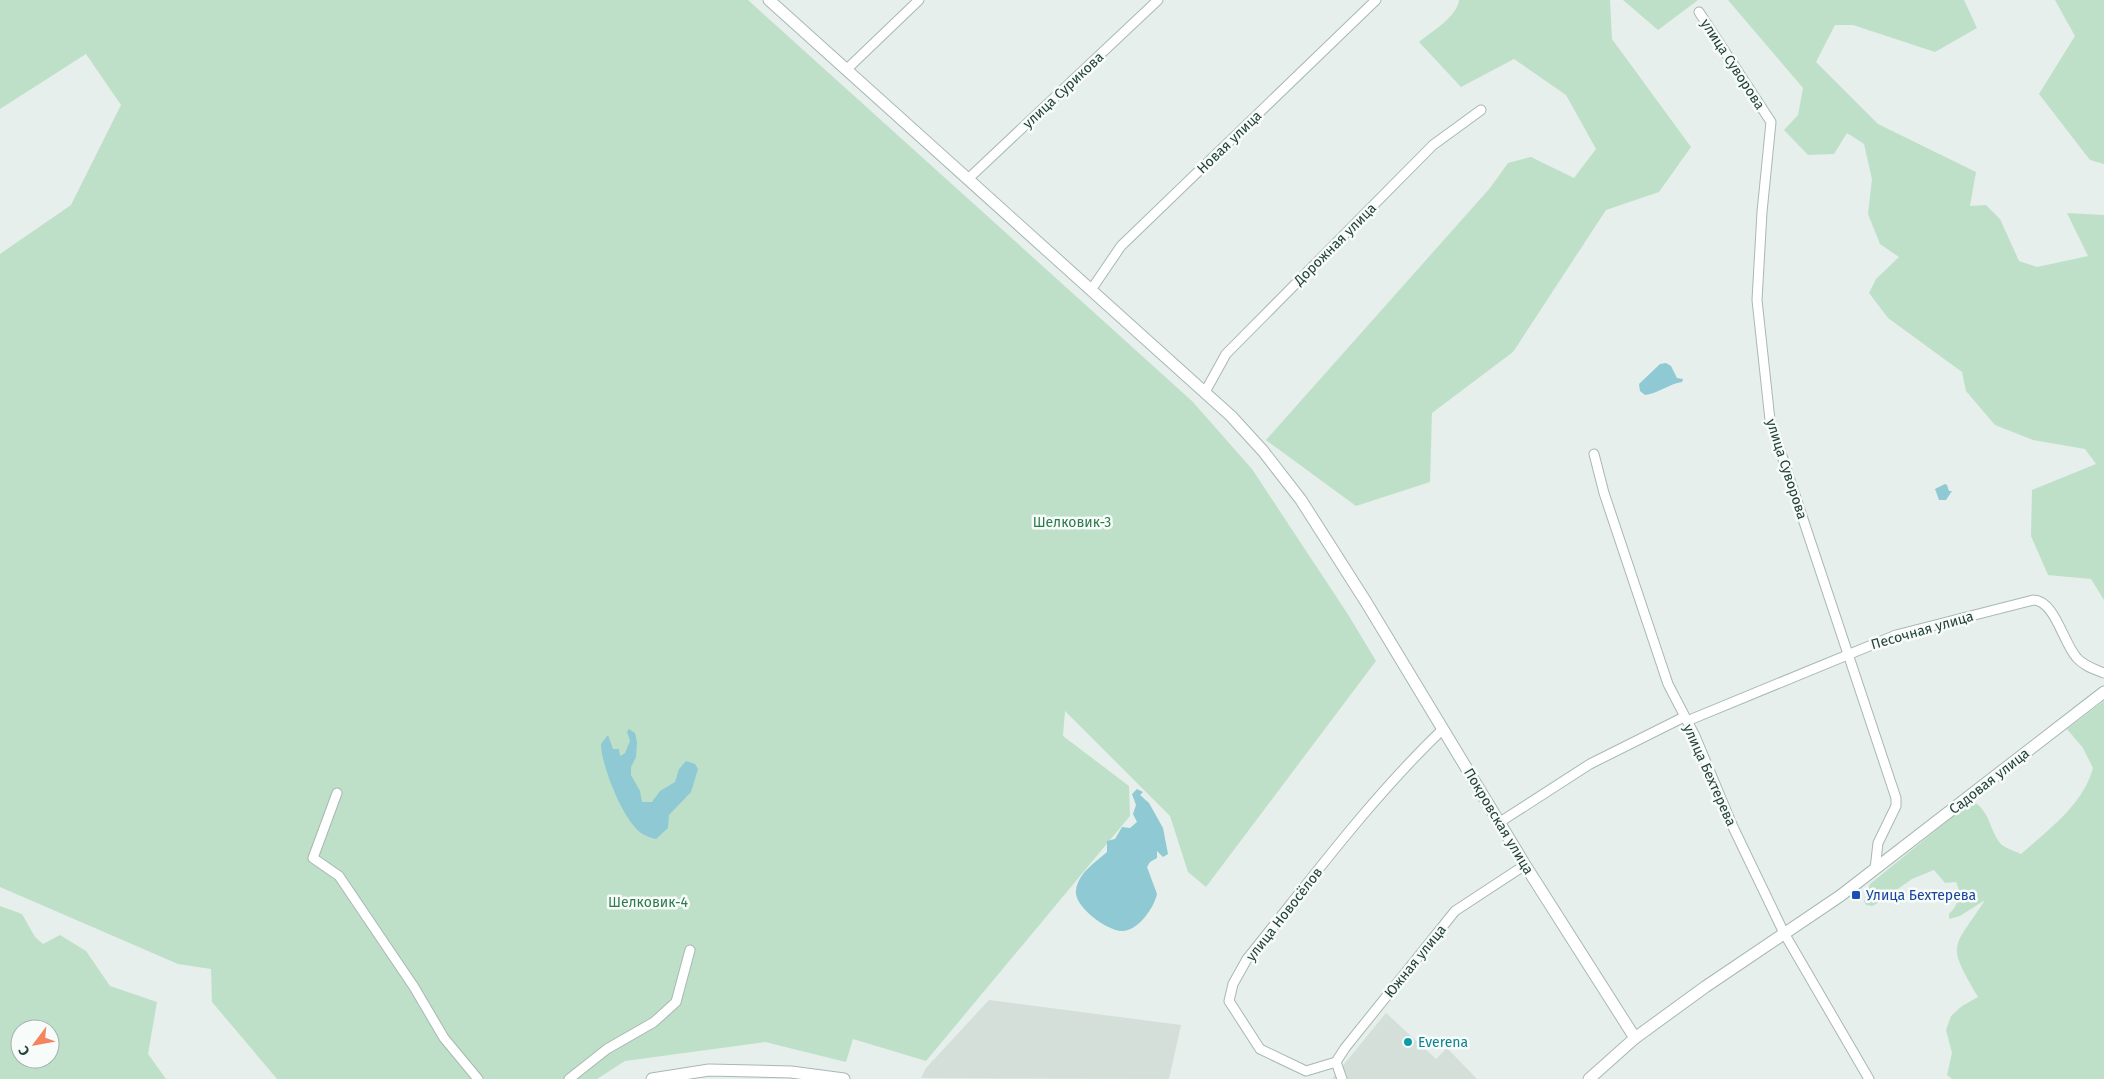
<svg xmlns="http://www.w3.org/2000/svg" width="2104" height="1079" font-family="'Fira Sans',sans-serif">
<rect width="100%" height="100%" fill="#e6efeb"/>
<g fill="#d4dfda">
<path d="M989,1000L1181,1025L1169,1079L921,1078L926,1068Z"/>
<path d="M1386,1013L1436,1059L1447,1048L1477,1079H1332Z"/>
</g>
<g fill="#bfe0c8" fill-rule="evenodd">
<path d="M0,0H748L1192,401L1252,469L1349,616L1376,661L1206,887L1188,872L1170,816L1065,711L1063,736L1129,786L1130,816L926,1061L853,1039L846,1062L765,1042L625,1061L597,1079H277L212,1002L211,969L178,964L0,887V254L71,205L121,105L86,54L0,109Z"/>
<path d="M1459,0H1610L1612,39L1691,147L1659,192L1606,210L1513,352L1432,413L1430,482L1356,506L1266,440L1490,188L1508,163L1531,157L1574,178L1596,149L1566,95L1514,59L1461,87L1419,42C1431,32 1457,17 1459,0Z"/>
<path d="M1623,0H1698L1658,30Z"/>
<path d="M1728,0H1964L1977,28L1935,52L1853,25H1835L1816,62L1878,124L1976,172L1970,206L1986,205L2000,219L2019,261L2037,267L2088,256L2067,213L2104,215V600L2091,579L2048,575L2031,536L2032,490L2096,464L2085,449L2033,440L1995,425L1966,391L1962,372L1888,318L1869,293L1876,279L1899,257L1880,244L1868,214L1872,179L1864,144L1847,133L1834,154L1808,155L1784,130L1798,115L1803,88Z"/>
<path d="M2055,0H2104V164L2090,160L2039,94L2075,36Z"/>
<path d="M2104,701V1079H1952L1947,1075L1952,1053L1946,1030L1951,1016L1962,1006L1978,997C1946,942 1952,951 1985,900L1960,916L1949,919V914C1958,905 1962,894 1956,882L1945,883L1934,870L1912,879L1873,906L1866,905L1864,901L1870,884L1972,801C1990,810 1989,829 2000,843C2004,848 2015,851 2021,854C2048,830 2083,805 2093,768L2083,748L2067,729Z"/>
<path d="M0,906L22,914L35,937L43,944L60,935L86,951L110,986L157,1002L148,1054L166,1079H0ZM20,1029H50V1059H20Z"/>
</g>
<g fill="#8ec9d4">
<path d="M1666,363L1671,366L1677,378L1683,379L1682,382C1669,384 1659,393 1645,395L1640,391L1639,384L1660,364Z"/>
<path d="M1945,484L1947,485L1949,491H1952L1946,500H1939L1935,489Z"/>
<path d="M629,729L635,733L637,742L636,757L631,767V775L640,791L642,802H652L660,791L675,782L679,769L686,761L695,764L698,769L691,792L669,815L668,828L656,839C651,838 645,836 641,833C623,820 601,765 601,744L608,735L613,749H619L620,756L625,753L630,741L627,732Z"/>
<path d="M1137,789L1143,792L1140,795L1149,803L1163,828L1168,854L1163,857L1157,851V858L1150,862L1147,867L1157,894C1154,908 1138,931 1122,931C1107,931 1073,906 1076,890C1079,872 1095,863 1107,852V841L1115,839L1122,827L1130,828L1137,822L1133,814L1136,805L1132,794Z"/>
</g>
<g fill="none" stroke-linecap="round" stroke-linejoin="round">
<g stroke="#a8b8b2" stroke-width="11">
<g id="minor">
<path d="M1699,12L1771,122L1762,212L1757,300L1770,420L1896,798V806L1878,843L1875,869"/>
<path d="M846,70L919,0"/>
<path d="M968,179L1158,0"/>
<path d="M1091,290L1121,246L1376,0"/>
<path d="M1205,392L1226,354L1433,145L1481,110"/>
<path d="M1594,454L1604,493L1668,684L1695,736L1733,827L1784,933L1869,1079"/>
<path d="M1687,721L1896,635L2033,600C2055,600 2063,643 2077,658C2084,666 2094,669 2104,673"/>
<path d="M337,793L313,858L339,876L414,987L444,1038L478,1079"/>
<path d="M1500,822L1590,764L1684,717"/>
<path d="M1336,1062L1306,1071L1260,1049L1229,1001L1233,984L1247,959C1310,881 1370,799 1443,729"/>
<path d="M569,1079L607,1049L654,1022L676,1002L690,950"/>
<path d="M1342,1079L1336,1062L1345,1048L1455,911L1525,865"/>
</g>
</g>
<g stroke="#a8b8b2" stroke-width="13">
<g id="tertiary">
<path d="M769,0L1231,416L1263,451L1301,500L1366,602L1525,865L1635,1038"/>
<path d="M652,1079L709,1070L791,1072L844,1079"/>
<path d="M1589,1079L1635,1038L1705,987L1840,896L2104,692"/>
</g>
</g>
<use href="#minor" stroke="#fff" stroke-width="9"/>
<use href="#tertiary" stroke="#fff" stroke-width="11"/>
</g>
<rect fill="#1a4fb4" stroke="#f7fbf9" stroke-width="2" x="1851" y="890" width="10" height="10" rx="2.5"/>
<circle fill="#0f9aa8" stroke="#f7fbf9" stroke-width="2" cx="1408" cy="1042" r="5"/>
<g text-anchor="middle" stroke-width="5" stroke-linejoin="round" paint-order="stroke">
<g font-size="14" fill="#24423a" stroke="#f7fbf9">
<text transform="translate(1733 64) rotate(57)" y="5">улица Суворова</text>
<text transform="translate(1063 90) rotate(-43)" y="5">улица Сурикова</text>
<text transform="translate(1229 142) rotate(-44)" y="5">Новая улица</text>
<text transform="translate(1335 244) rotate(-45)" y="5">Дорожная улица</text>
<text transform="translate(1787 469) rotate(72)" y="5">улица Суворова</text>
<text transform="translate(1922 630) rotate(-16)" y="5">Песочная улица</text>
<text transform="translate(1710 775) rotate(66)" y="5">улица Бехтерева</text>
<text transform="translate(1989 781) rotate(-38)" y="5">Садовая улица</text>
<text transform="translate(1499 821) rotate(59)" y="5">Покровская улица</text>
<text transform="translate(1284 914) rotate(-52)" y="5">улица Новосёлов</text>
<text transform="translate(1415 961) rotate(-51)" y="5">Южная улица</text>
</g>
<g font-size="14" fill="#2d7a4b" stroke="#f7fbf9">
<text x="1072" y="527">Шелковик-3</text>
<text x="648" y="907">Шелковик-4</text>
</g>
<g font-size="14" fill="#164399" stroke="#f7fbf9" text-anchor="start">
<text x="1866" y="900">Улица Бехтерева</text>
</g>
<g font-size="14" fill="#0d838f" stroke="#f7fbf9" text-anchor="start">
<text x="1418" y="1047">Everena</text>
</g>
</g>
<g transform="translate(35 1044) rotate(238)"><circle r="24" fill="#f7fbf9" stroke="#a3b1ad"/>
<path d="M0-4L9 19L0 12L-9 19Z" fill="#f4845f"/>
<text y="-8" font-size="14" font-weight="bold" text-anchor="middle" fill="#24423a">С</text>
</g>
</svg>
